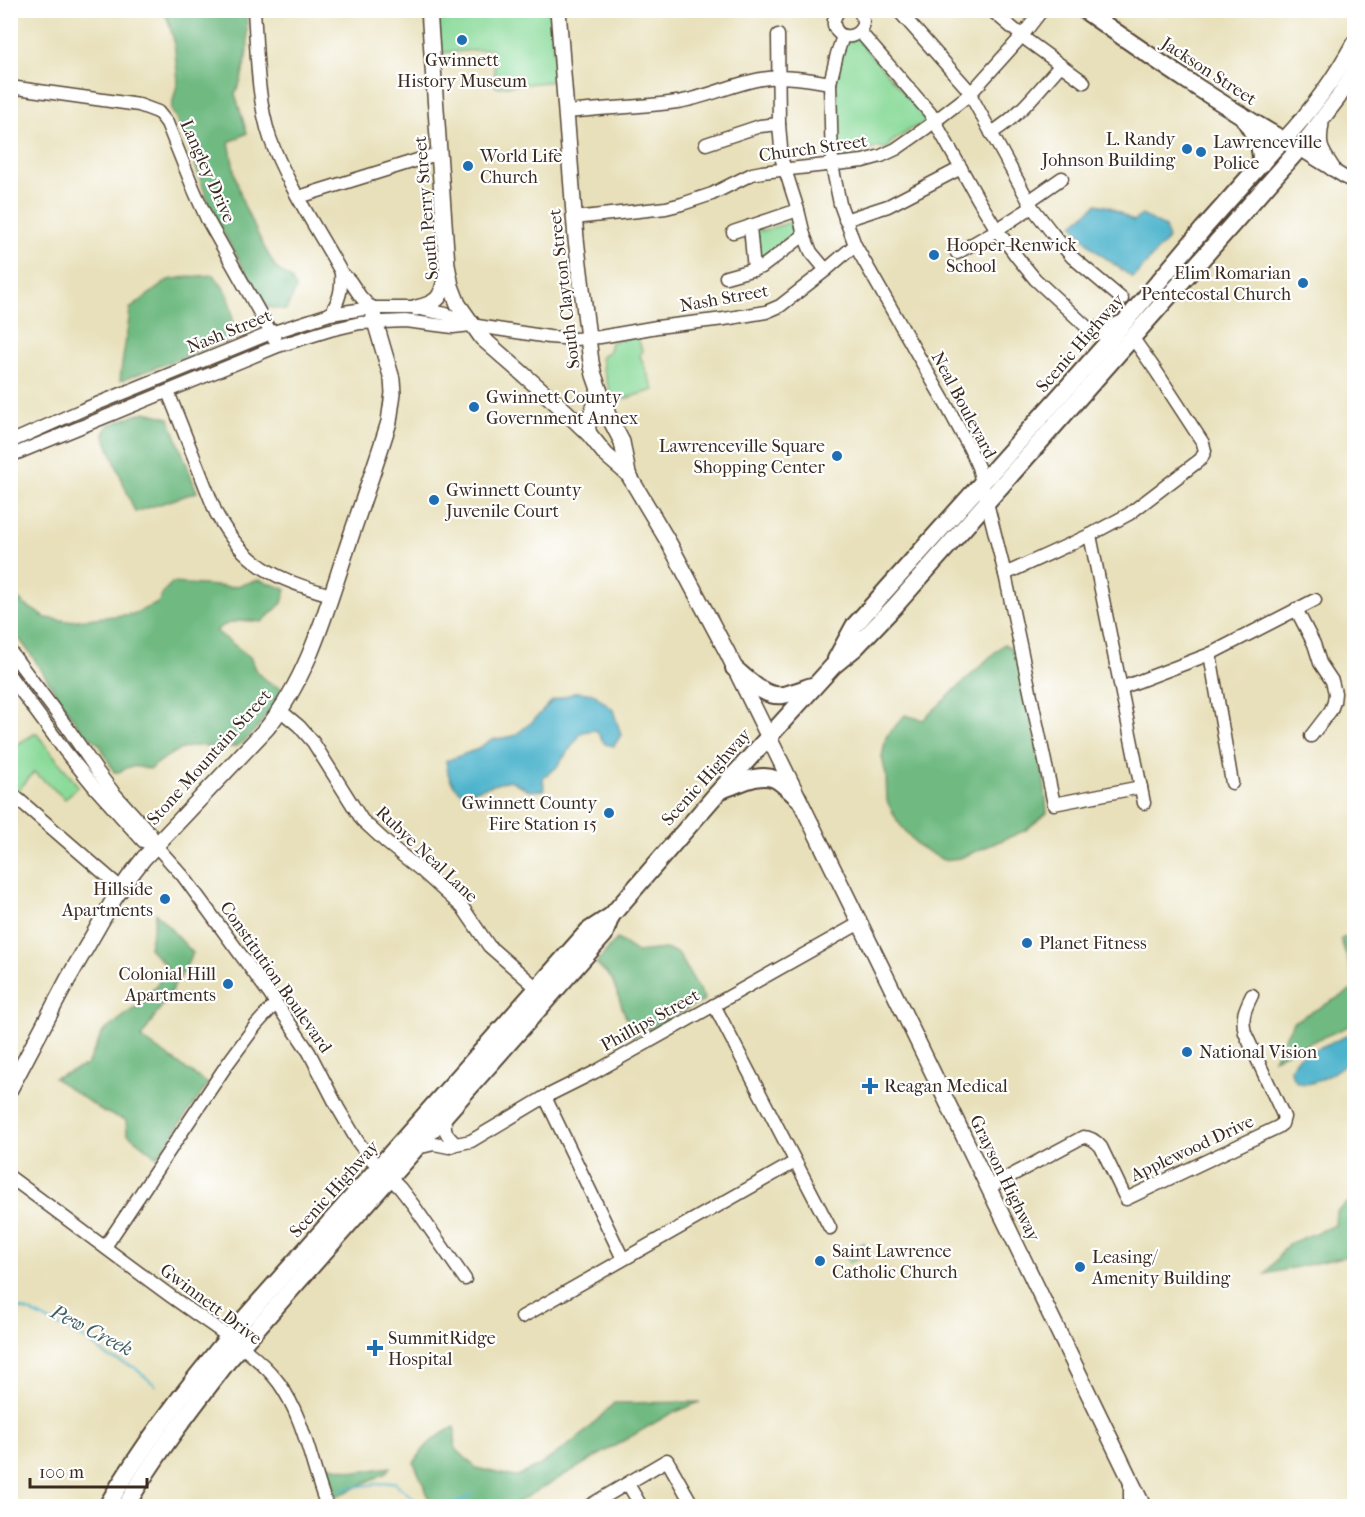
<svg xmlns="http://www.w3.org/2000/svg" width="1365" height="1517" font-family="'IM FELL French Canon',serif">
<rect width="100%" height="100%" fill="#fff"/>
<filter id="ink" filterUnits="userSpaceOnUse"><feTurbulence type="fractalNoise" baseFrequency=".0167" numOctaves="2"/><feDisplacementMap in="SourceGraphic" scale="12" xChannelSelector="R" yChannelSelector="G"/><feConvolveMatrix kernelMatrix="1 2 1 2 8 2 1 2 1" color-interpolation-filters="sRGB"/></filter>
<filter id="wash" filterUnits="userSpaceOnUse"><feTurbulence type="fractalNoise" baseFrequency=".008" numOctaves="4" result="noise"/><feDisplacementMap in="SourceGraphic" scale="24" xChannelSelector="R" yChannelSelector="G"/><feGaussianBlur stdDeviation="1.35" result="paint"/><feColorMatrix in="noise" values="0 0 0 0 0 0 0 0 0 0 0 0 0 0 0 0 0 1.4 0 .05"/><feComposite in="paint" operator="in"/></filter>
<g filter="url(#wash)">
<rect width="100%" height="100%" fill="#e8e0ba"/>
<g fill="#8ada9a" stroke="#62825c" stroke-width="1.5">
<path d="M437,11H550L556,81L496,87L492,49L440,53Z"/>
<path d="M858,37L863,42V46L916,107H920L926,115V120L922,126H916L890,143L889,147L884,149L880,147L850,155L847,159H841L837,155L835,150L838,147L837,92L834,89L844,42Z"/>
<path d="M793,214L801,232L764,261H759L754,228L760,226L761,231L792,222L790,216Z"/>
<path d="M637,336L642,350L640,356L654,390L617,401L614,405L603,369L601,357L609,351L611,342Z"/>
<path d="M36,733L78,786L65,799L34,772L16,793L11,788V748Z"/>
<path d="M864,1242L869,1251L849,1263L844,1254Z"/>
</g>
<g fill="#6fba82" stroke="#557250" stroke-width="1.5">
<path d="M163,11H246L248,48L241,80L235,94L247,133L229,142L235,175L243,203L263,245L276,268L291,279L296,289L286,310L266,307L212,213L185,136L171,109L178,81L174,41L168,20Z"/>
<path d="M214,275L227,293L232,312L233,329L226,341L120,381C122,357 128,333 130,309L168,280L187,277Z"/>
<path d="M145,412L169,418L197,492L135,512L104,435L108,425Z"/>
<path d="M259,580L286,589L282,603L262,622C247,620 228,619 216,631L251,658C254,675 269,683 284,690C274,704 254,736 240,744C227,752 209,744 195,746C174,749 166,757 150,769C136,766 130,764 119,772H114L100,745L81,729L67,710L33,657L11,628V593L25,605L46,618L68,621L133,614L158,603L164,591L172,583L232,587Z"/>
<path d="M1004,644L1016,651L1044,778L1047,813L1026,830L960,858L943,860L918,846L898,822L887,801L886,775L882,757L886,737L905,715L923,720Z"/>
<path d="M156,913L193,953L180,977L141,1038L208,1084L157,1157L127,1133L126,1120L104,1112L54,1078L87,1065L103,1032L144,1001L169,969L149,948Z"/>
<path d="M1354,931V981L1341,939Z"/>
<path d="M617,939L637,952L665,949L678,953L705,1000L633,1037L612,979L596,963Z"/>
<path d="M1354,989V1024L1274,1058L1293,1022Z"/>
<path d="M1354,1198V1267L1348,1256L1265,1274L1288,1244L1335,1225L1336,1212Z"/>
<path d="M700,1402L668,1415L511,1506H431L427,1493L414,1463C426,1444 435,1436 455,1427V1448L476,1468L515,1477L539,1466L582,1435L614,1403Z"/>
<path d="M327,1465L357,1472L391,1467L386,1473L336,1497Z"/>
</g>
<g fill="#4db4cc" stroke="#446f75" stroke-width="1.5">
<path d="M1097,204L1110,207L1133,221L1142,215L1165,227L1168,239L1133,278L1092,248L1073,224Z"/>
<path d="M577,692L594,694L613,710L621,735L614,746L605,744L596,730L582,732L556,768L543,777L544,790L530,791L510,780L463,794C450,783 448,778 446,761L475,750L491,740L514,736L532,722L552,701Z"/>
<path d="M1354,1033V1055C1346,1066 1309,1092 1296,1081C1292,1078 1291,1072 1291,1068L1296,1059L1302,1055Z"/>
</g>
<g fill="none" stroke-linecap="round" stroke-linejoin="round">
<g stroke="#4db4cc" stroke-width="2">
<path d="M10,1306L31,1312L87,1340L108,1357L134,1367L156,1386"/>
<path d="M338,1490L361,1486L394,1482L421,1505L426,1506"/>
<path d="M441,1506L453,1504L473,1494"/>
</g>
</g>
</g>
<g filter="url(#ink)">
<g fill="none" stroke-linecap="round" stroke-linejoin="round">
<g stroke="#554535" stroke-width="15">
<g id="minor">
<path d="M254,10C257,52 257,99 270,138C286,183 318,230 341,272L350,281L360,296L371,308"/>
<path d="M839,10C835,16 832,21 835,28C844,47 875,30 858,10"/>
<path d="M898,10L966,87L1032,207L1053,234L1072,257L1122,299"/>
<path d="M991,10L1028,41L1084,82"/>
<path d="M860,32L930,113L978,199L997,230L1017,257L1035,279L1090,330"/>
<path d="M778,35L779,124L782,160L798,210L804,235L811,252L826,270"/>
<path d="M843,36L837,54L830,83L832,165L840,204L855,245L948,408L970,449L978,467L1005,574L1054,804L1141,787"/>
<path d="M10,87L139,105L158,112L167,123L194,190L207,219L275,340"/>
<path d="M566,112C603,108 640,107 677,102C706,98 732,84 761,79C784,75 808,79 830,83"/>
<path d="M991,133C1019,117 1039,89 1060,66"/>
<path d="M706,144L760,126L779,124"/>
<path d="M1299,149L1354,183"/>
<path d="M299,197L440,153"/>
<path d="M1029,201L1062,178"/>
<path d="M574,218L666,208L682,204L712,194L752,174L762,172L863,161L881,156L896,149L926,128L970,94L1022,36L1042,10"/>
<path d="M845,220L888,206L961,168"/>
<path d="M750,226L754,270"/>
<path d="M733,232L798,210"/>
<path d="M957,253L990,234L1032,207"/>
<path d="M726,277L762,267L804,235"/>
<path d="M330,314C340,300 342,289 341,272"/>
<path d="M168,392L216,513C244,566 276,579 331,595"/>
<path d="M10,442L82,410L271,333L330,314L371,308H416L446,314L470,324"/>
<path d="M10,456L278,346L330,330L360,323L405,321L453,327L471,325L549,337L575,339L600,337L657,327L724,319L766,312L780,306L826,270L855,245"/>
<path d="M1090,535L1144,803"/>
<path d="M1005,574L1090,535L1129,514L1201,459L1205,451L1203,443L1156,371L1132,337"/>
<path d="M1296,609L1314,644L1320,663L1332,681L1335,693L1334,702L1331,710L1311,736"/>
<path d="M10,651L67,727L97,771L113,792L150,833L156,846L183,876L276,1003L309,1052L338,1108L358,1142L371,1159L400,1188L414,1206L465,1279"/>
<path d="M1210,654L1232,783"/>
<path d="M10,676L65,751L96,789L143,841L156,846"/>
<path d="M1354,685V693"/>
<path d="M1121,688L1210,654L1315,600"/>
<path d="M281,711L299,726L313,742L362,820L387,843L422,871L463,908L489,946L537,988"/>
<path d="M10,792L121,888"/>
<path d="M714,1005L830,1228"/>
<path d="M545,1097L623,1259"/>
<path d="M445,1116C444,1131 445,1134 456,1144"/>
<path d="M417,1148L434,1144L449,1147L456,1144L471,1141L545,1097L595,1072L860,923"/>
<path d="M10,1177C66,1218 121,1260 176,1300C208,1323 256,1352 279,1383C305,1419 311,1466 327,1506"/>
<path d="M988,1188L1083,1137C1091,1137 1096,1141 1101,1147L1126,1199L1278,1127L1282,1124L1284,1117L1245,1033C1241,1017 1245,1009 1252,995"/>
<path d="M105,1247L228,1063L256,1025L276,1003"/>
<path d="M522,1317L795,1162"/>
<path d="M1130,1480V1506"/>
<path d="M628,1484L641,1506"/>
<path d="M589,1506L667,1460L693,1506"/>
</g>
</g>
<g stroke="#554535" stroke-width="18">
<g id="major">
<path d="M429,10L447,265L451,286L458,304L482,338L564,410L589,434L606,455L628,474"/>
<path d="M558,10L576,239L591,362L594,375L608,415L622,442L628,474L669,543L727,652L899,1003L1143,1506"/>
<path d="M1321,124C1317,147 1320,150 1332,168"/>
<path d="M1284,140C1311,111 1335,78 1354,43"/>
<path d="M1299,149L1338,98L1354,72"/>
<path d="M416,308C439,303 442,297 446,274"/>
<path d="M589,434C585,422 591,416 595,405C596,400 597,395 599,390"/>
<path d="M10,1089L68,979L114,899L130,876L144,858L267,728C309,676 326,610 347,548C361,506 376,464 389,422L393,393L392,379L371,308"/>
</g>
</g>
<g stroke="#554535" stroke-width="20">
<g id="highway">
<path d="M1245,120C1255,136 1262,145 1261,164"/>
<path d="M1090,330L1104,332L1121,324"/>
<path d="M836,659L854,626L1107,343L1203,229L1274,149L1284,140"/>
<path d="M734,668C748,679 764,698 783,695C794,693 805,688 815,685"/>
<path d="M724,789C739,784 759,772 775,779C783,783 791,792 798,798"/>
<path d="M107,1506C144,1442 189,1384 237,1327L588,931L611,916L713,798L833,666L855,648L895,606L1299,149C1225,108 1154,59 1084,10"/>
<path d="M126,1506C155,1455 192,1408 228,1361L604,935L611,916"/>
</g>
</g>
<use href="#minor" stroke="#fff" stroke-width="12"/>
<use href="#major" stroke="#fff" stroke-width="15"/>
<use href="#highway" stroke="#fff" stroke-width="16"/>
</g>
</g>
<g fill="#1f6fb2" stroke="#fff" stroke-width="2">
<circle cx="462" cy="40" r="6"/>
<circle cx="1187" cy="149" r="6"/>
<circle cx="1201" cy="152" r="6"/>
<circle cx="468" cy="166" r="6"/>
<circle cx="934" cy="255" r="6"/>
<circle cx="1303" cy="283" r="6"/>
<circle cx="474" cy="407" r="6"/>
<circle cx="837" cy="456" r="6"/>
<circle cx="434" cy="500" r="6"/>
<circle cx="609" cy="813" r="6"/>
<circle cx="165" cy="899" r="6"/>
<circle cx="1027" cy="943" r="6"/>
<circle cx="228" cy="984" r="6"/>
<circle cx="1187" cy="1052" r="6"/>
<path d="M867 1077h6v6h6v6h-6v6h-6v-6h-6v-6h6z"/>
<circle cx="820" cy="1261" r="6"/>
<circle cx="1080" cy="1267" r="6"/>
<path d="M372 1339h6v6h6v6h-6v6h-6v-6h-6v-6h6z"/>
</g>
<g text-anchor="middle" stroke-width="4.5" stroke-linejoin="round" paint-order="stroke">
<g font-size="18" fill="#3b2a1e" stroke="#fff" text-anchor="start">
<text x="462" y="66" text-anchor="middle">Gwinnett<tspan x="462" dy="21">History Museum</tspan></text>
<text x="1175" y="145" text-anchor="end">L. Randy<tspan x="1175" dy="21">Johnson Building</tspan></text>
<text x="1213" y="148">Lawrenceville<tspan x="1213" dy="21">Police</tspan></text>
<text x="480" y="162">World Life<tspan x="480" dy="21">Church</tspan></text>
<text x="946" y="251">Hooper-Renwick<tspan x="946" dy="21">School</tspan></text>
<text x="1291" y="279" text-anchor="end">Elim Romarian<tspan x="1291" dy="21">Pentecostal Church</tspan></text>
<text x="486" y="403">Gwinnett County<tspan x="486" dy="21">Government Annex</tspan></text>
<text x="825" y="452" text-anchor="end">Lawrenceville Square<tspan x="825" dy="21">Shopping Center</tspan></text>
<text x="446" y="496">Gwinnett County<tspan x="446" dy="21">Juvenile Court</tspan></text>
<text x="597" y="809" text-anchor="end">Gwinnett County<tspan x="597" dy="21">Fire Station 15</tspan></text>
<text x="153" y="895" text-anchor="end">Hillside<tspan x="153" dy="21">Apartments</tspan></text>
<text x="1039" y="949">Planet Fitness</text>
<text x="216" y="980" text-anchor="end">Colonial Hill<tspan x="216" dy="21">Apartments</tspan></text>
<text x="1199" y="1058">National Vision</text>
<text x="884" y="1092">Reagan Medical</text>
<text x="832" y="1257">Saint Lawrence<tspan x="832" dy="21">Catholic Church</tspan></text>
<text x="1092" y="1263">Leasing/<tspan x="1092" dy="21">Amenity Building</tspan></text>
<text x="388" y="1344">SummitRidge<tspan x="388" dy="21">Hospital</tspan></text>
</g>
<g font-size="18" fill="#3b2a1e" stroke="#fff">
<text transform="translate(1209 71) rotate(33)" y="6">Jackson Street</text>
<text transform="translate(813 148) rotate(-8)" y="6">Church Street</text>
<text transform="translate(208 171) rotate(66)" y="6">Langley Drive</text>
<text transform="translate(426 208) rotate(-95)" y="6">South Perry Street</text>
<text transform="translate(564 289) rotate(-97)" y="6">South Clayton Street</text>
<text transform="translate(724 298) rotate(-10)" y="6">Nash Street</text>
<text transform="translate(229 331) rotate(-22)" y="6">Nash Street</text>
<text transform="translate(1080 343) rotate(-49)" y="6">Scenic Highway</text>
<text transform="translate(964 405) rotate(62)" y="6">Neal Boulevard</text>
<text transform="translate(209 757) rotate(-48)" y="6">Stone Mountain Street</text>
<text transform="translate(706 777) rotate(-48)" y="6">Scenic Highway</text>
<text transform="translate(427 854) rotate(43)" y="6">Rubye Neal Lane</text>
<text transform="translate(276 977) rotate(55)" y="6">Constitution Boulevard</text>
<text transform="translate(650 1020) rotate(-29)" y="6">Phillips Street</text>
<text transform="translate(1192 1148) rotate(-25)" y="6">Applewood Drive</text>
<text transform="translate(1005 1178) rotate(64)" y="6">Grayson Highway</text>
<text transform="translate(334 1189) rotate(-48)" y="6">Scenic Highway</text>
<text transform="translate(211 1304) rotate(37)" y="6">Gwinnett Drive</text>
</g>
<g font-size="20" font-style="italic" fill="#426164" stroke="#fff">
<text transform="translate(92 1330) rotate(27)" y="7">Pew Creek</text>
</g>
</g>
<rect width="1365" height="1517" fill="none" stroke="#fff" stroke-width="36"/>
<path d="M30 1478v9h117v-9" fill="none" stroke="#3b2a1e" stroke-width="3"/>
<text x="39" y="1478" font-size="18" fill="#3b2a1e" stroke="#ffffff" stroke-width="4.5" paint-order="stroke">100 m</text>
</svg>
